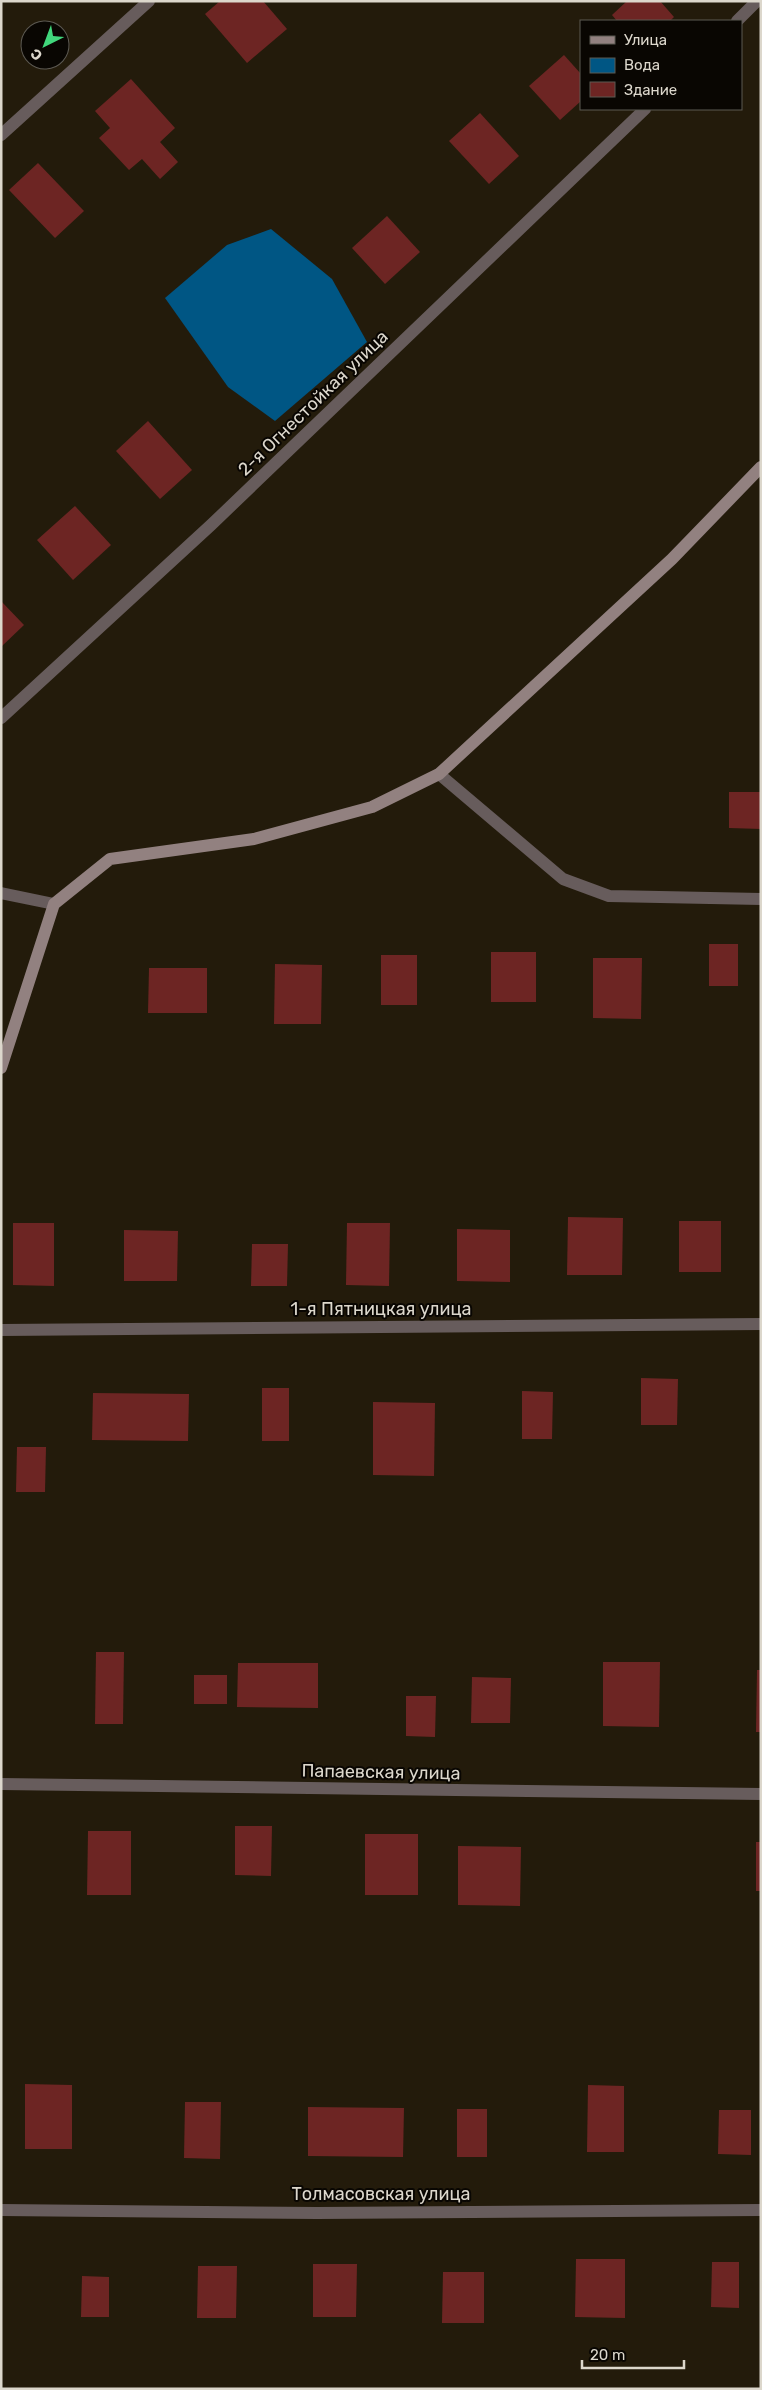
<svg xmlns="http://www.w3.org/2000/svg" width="762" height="2390" font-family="Rubik,sans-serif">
<rect width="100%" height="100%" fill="#231b0b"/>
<path fill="#005684" d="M271,229L332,279L367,342L275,421L228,387L165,298L227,245Z"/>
<g fill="#6d2523">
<path d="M220,1H263L287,29L247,63L205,14Z"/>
<path d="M627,1H660L674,17L670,21H617L612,15Z"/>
<path d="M564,55L581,74V101L560,120L529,86Z"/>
<path d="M131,79L175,128L160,142L178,162L160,179L142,159L129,170L99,138L110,128L95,111Z"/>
<path d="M480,113L519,156L489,184L449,141Z"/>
<path d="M38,163L84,211L55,238L9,190Z"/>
<path d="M387,216L420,252L385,284L352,248Z"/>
<path d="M148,421L192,470L160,499L116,451Z"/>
<path d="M75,506L111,545L73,580L37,540Z"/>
<path d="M1,601L24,625L1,647Z"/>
<path d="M729,792H761V829L729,828Z"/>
<rect x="709" y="944" width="29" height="42"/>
<rect x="491" y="952" width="45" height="50"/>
<rect x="381" y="955" width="36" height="50"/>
<path d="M593,958H642L641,1019L593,1018Z"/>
<path d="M275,964L322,965L321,1024H274Z"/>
<path d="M149,968H207V1013H148Z"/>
<path d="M568,1217L623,1218L622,1275H567Z"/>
<rect x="679" y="1221" width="42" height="51"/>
<path d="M13,1223H54V1286L13,1285Z"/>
<path d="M347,1223H390L389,1286L346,1285Z"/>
<path d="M457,1229L510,1230V1282L457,1281Z"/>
<path d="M124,1230L178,1231L177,1281H124Z"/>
<path d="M252,1244H288L287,1286H251Z"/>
<path d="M641,1378L678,1379L677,1425H641Z"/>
<rect x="262" y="1388" width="27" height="53"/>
<path d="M522,1391L553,1392L552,1439H522Z"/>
<path d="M93,1393L189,1394L188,1441L92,1440Z"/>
<path d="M373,1402L435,1403L434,1476L373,1475Z"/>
<path d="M17,1447H46L45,1492H16Z"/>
<path d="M96,1652H124L123,1724H95Z"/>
<path d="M603,1662H660L659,1727L603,1726Z"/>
<path d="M238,1663H318V1708L237,1707Z"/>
<path d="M757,1670H761V1732H756Z"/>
<rect x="194" y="1675" width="33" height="29"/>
<path d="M472,1677L511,1678L510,1723H471Z"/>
<path d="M406,1696H436L435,1737L406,1736Z"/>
<path d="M235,1826H272L271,1876L235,1875Z"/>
<path d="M88,1831H131V1895H87Z"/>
<rect x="365" y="1834" width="53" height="61"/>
<rect x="756" y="1842" width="5" height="49"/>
<path d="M458,1846L521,1847L520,1906L458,1905Z"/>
<path d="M25,2084L72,2085V2149H25Z"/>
<path d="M588,2085L624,2086V2152H587Z"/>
<path d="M185,2102H221L220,2159L184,2158Z"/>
<path d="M308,2107L404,2108L403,2157L308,2156Z"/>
<rect x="457" y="2109" width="30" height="48"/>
<path d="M719,2110H751V2155L718,2154Z"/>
<path d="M576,2259H625V2318L575,2317Z"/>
<path d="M712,2262H739V2308L711,2307Z"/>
<path d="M313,2264H357L356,2317H313Z"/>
<path d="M198,2266H237L236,2318H197Z"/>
<path d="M443,2272H484V2323H442Z"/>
<path d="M82,2276L109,2277V2317H81Z"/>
</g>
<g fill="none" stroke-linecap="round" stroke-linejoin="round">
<g stroke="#675c5c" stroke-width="12">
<path d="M737,21L757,1"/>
<path d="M1,718L211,525L645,109"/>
</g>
<g stroke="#675c5c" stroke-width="12">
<path d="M1,135L149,1"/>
<path d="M439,774L563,879L609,896L761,899"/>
<path d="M1,1330L761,1324"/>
<path d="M1,1784L761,1794"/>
<path d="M1,2210L317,2213L761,2210"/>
</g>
<path stroke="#675c5c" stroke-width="12" d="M1,893L54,904"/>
<path stroke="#928180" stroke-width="12" d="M1,1068L54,904L110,859L254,839L372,807L439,774L672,559L761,467"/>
</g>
<g text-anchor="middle" stroke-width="4" stroke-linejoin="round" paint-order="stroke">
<g font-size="18" fill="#dcd7cc" stroke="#090602">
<text transform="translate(313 403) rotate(-44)" y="6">2-я Огнестойкая улица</text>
<text x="381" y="1315">1-я Пятницкая улица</text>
<text transform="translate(381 1772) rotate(1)" y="6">Папаевская улица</text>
<text x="381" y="2200">Толмасовская улица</text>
</g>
</g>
<rect width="762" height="2390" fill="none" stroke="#dcd7cc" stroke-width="5"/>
<rect x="580" y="20" width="162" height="90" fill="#090602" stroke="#5d5a53"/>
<rect x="590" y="36" width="25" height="8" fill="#928180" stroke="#5d5a53"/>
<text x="624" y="45" font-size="15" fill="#dcd7cc">Улица</text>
<rect x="590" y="58" width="25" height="15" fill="#005684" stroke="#5d5a53"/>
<text x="624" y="70" font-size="15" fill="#dcd7cc">Вода</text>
<rect x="590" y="82" width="25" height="15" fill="#6d2523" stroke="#5d5a53"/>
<text x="624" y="95" font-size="15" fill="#dcd7cc">Здание</text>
<g transform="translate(45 45) rotate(222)"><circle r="24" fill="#090602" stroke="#5d5a53"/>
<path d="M0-4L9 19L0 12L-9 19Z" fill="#41d77c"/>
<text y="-8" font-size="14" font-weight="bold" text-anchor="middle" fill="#dcd7cc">С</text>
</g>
<path d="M582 2360v8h102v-8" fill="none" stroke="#dcd7cc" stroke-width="2.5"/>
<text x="590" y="2360" font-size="15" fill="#dcd7cc" stroke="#090602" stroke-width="4" paint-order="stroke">20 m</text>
</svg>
